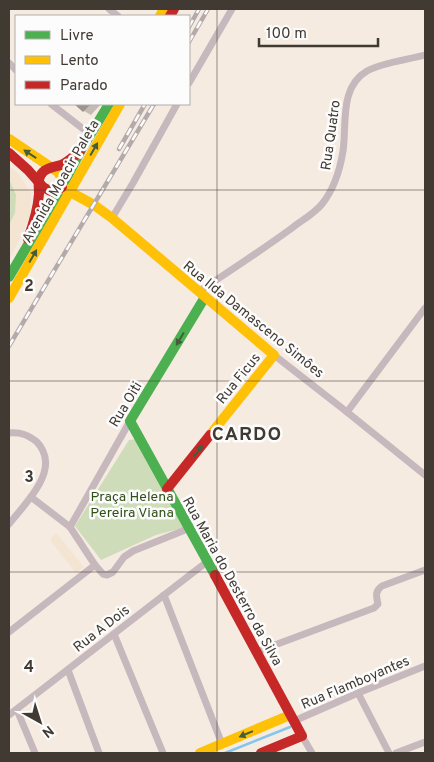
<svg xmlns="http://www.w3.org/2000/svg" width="434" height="762" font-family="Overpass,sans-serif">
<rect width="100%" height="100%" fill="#f5ebe1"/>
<g fill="#f4e4d2">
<path d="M9,166L20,176L31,194L30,214L24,231L9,260Z"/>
<path d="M56,533L84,567L76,573L50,540Z"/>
</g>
<g fill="#cedcba">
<path d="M9,179L16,195L15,213L9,225Z"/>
<path d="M137,439L186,527L156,535L101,560L75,526L129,440Z"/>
</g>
<path fill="#0003" d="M76,104H101L91,115L84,111Z"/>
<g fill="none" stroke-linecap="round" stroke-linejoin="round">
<path stroke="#86c5ec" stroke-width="2.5" d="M225,753L290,727"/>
</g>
<path fill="#9d948e" d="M74,104H91L83,112Z"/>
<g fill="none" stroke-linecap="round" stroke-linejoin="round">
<g stroke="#c6b8bc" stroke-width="7">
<path d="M109,9L118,16"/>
<path d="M9,63L16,70"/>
<path d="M189,83L232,9"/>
<path d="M51,104L91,135"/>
<path d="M112,218L133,183L177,104"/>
<path d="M198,292C230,271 262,250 292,228C302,220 314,214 322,204C334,189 340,170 343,151C347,125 339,87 367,71C383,62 407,60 425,55"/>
<path d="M274,355L347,412L425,475"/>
<path d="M347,412L425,308"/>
<path d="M9,433C21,432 28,435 37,442C40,445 41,447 43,451C55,476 23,506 9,524"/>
<path d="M31,497L70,527L95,565L103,574L107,575L113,572L124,557L133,551L190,528"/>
<path d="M70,527L130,421"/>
<path d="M164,595L222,744"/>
<path d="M9,632L95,565"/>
<path d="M114,634L163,753"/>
<path d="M256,652L374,608L378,604C376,595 375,591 382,586L425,570"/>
<path d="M68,670L99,753"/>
<path d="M358,693L389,753"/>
<path d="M17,710L35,753"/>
<path d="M9,715L208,561"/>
<path d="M294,721L358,693L425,666"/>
<path d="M302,736L312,753"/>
<path d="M396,753L425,742"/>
</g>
<g stroke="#4caf50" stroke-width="10">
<path d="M9,277L62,187L81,150L109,104"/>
<path d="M205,297L130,421L215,575"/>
</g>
<g stroke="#ffc107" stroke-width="10">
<path d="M160,16L164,9"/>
<path d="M9,139L58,172L62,179V187"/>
<path d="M63,188L94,205L112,218L274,355L210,435"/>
<path d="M9,298L120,104"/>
<path d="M200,753L290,715"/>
</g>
<g stroke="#c62828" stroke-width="10">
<path d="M170,16L174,9"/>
<path d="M9,153L28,170L43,187L52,192L56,191L62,187"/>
<path d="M28,239C33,225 38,209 39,194C39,186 37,178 43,172C48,167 55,167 61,165C68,162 74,156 80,151"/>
<path d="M167,489L210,435"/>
<path d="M215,575L302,736L261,753"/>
</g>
<g stroke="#b4aaaa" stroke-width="4.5">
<g id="rail">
<path d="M189,27L199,9"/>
<path d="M189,42L208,9"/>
<path d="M119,149L145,104"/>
<path d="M9,346L154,104"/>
</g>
</g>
<use href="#rail" stroke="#fcfcfc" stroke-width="2.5" stroke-dasharray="8" stroke-linecap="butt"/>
</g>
<defs><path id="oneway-solid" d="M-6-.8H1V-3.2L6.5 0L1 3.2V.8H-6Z" transform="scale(1.25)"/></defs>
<g fill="#445d3c">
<use href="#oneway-solid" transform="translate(94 149) rotate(-60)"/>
<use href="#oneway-solid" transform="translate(30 154) rotate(-147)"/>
<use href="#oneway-solid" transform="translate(33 256) rotate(-60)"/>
<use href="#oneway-solid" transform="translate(180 339) rotate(121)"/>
<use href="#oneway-solid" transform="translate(198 451) rotate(-51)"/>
<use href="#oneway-solid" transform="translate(246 734) rotate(157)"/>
</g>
<path fill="none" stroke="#413a33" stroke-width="1" stroke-opacity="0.55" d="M217,9V753M9,190H425M9,381H425M9,572H425"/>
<g text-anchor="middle" stroke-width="5" stroke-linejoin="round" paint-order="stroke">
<g font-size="14" fill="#413a33" stroke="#fcfcfc">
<text transform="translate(330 135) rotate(-82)" y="5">Rua Quatro</text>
<text transform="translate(60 181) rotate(-60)" y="5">Avenida Moacir Paleta</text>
<text transform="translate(254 319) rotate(39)" y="5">Rua Ilda Damasceno Simôes</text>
<text transform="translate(238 378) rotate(-51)" y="5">Rua Ficus</text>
<text transform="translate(125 404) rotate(-59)" y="5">Rua Oiti</text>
<text transform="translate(233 581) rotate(61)" y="5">Rua Maria do Desterro da Silva</text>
<text transform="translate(101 628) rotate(-38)" y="5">Rua A Dois</text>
<text transform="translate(355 682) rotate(-23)" y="5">Rua Flamboyantes</text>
</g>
<g font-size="14" fill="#305016" stroke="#fcfcfc">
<text x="132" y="501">Praça Helena<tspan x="132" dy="16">Pereira Viana</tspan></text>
</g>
<g font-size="19" font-weight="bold" letter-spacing="1" fill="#413a33" stroke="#fcfcfc">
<text x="247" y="440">CARDO</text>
</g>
</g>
<g font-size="16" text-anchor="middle" font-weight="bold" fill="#413a33" stroke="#fcfcfc" stroke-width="5" stroke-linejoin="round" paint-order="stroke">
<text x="29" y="291">2</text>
<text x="29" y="482">3</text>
<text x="29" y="672">4</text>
</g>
<rect width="434" height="762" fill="none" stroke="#413a33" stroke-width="20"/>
<rect x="15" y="15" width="175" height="90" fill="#fcfcfc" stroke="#b1aeac"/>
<rect x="25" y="31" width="25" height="8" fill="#4caf50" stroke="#b1aeac"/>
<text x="60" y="40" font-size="15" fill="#413a33">Livre</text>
<rect x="25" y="56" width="25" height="8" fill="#ffc107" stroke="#b1aeac"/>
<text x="60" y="65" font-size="15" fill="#413a33">Lento</text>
<rect x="25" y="81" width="25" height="8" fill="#c62828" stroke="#b1aeac"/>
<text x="60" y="90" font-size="15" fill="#413a33">Parado</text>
<g transform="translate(40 722) rotate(141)" stroke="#fcfcfc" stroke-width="4" paint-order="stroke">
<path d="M0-4L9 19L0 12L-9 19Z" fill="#413a33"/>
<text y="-8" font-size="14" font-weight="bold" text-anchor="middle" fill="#413a33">N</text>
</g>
<path d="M259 38v8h119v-8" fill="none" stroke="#413a33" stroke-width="2.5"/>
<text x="266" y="38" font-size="15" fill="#413a33" stroke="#fcfcfc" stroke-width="4" paint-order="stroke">100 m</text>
</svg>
